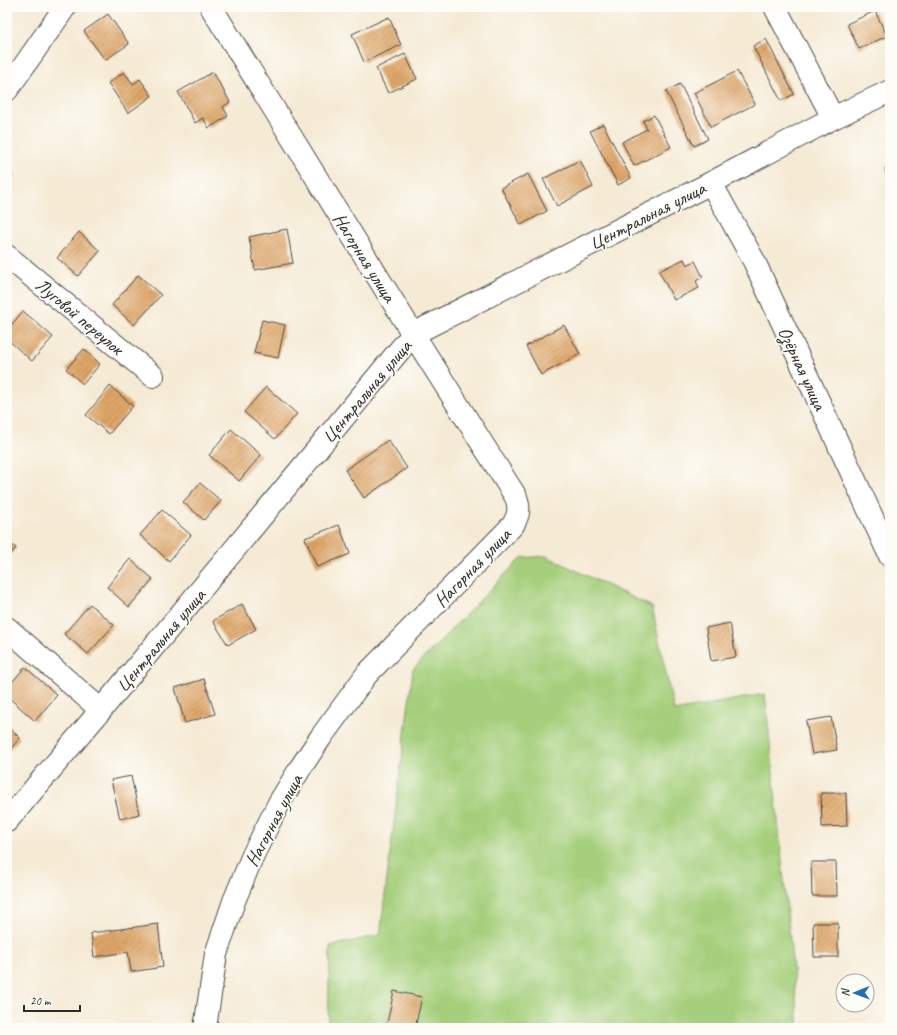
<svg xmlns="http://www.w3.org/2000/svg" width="897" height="1035" font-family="Caveat,sans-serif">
<defs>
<pattern id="building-hatch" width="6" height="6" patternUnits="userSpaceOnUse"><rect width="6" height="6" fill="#dfa668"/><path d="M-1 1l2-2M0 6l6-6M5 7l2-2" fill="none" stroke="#b58756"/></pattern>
</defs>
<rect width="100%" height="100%" fill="#fdfcf7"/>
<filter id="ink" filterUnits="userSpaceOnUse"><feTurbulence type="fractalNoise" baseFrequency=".025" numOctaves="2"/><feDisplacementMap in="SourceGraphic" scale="8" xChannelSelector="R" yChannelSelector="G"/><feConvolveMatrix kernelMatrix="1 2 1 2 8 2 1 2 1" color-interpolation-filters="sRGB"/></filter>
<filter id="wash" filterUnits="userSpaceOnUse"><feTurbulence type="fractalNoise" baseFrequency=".012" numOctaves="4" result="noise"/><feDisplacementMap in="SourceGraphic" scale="16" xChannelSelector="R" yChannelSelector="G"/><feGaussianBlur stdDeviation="0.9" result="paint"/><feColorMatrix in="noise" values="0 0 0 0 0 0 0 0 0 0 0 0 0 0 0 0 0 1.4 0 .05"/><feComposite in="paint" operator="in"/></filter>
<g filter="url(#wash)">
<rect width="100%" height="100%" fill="#f5ead4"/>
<path fill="#a5cf7b" stroke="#687d53" d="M546,556L652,607L674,711L765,694L799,1028H328L330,946L380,935L413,669L521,558Z"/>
<g id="blocks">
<g fill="url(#building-hatch)">
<path d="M875,11L887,36L859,49L847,24Z"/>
<path d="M108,14L129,44L105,60L84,31Z"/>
<path d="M389,17L401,45L364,62L352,34Z"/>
<path d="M766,39L794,94L781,101L753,46Z"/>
<path d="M405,54L417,79L388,93L376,68Z"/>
<path d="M737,71L755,104L711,127L694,93Z"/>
<path d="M124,72L133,84L140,79L152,96L128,113L108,83Z"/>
<path d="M213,72L230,102L223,107L228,116L209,128L203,118L195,123L178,92Z"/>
<path d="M680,84L708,139L694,146L666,91Z"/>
<path d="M654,115L671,147L634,166L622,142L647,129L643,121Z"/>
<path d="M603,124L631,178L618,185L590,131Z"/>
<path d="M580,160L593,187L557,206L543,179Z"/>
<path d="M890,165V179L885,168Z"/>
<path d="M7,171L13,176L7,182Z"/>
<path d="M528,174L547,211L521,225L501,188Z"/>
<path d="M287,229L293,263L255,270L249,237Z"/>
<path d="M79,232L100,251L78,276L57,258Z"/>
<path d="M684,259L687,265L695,261L703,277L696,281L699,288L674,300L659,271Z"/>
<path d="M138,275L161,295L134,325L112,305Z"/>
<path d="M23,311L53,337L32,361L7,339V330Z"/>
<path d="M262,320L285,325L278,358L254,353Z"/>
<path d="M564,325L580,354L541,375L526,346Z"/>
<path d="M84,349L100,364L83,384L66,369Z"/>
<path d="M110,386L133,406L109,434L86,415Z"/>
<path d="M266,387L297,414L275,439L244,412Z"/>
<path d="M231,429L261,455L239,481L209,455Z"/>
<path d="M388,440L407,468L364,498L345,470Z"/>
<path d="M200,483L221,501L204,520L183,502Z"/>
<path d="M162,510L191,535L169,561L140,535Z"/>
<path d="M339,525L350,554L317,567L305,538Z"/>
<path d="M7,541L16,548L7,558Z"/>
<path d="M130,559L153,579L129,607L107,587Z"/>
<path d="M90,604L114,625L88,654L64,634Z"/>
<path d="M242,604L256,629L228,645L213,621Z"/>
<path d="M730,623L736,657L711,661L706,628Z"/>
<path d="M25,667L57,695L35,721L7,696V688Z"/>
<path d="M204,679L215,714L185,723L175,688Z"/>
<path d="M831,717L837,750L812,754L806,721Z"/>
<path d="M7,726L20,738L7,753Z"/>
<path d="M131,776L139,814L120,819L111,780Z"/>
<path d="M821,793H846L847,826L822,827Z"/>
<path d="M811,862H836L837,896H812Z"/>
<path d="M813,923H838V957H814Z"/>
<path d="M158,924L163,967L131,972L128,952L94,957L91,933Z"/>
<path d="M394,991L422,997L415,1028H386Z"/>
</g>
</g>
</g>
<g filter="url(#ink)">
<use href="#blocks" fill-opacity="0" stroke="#494844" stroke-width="1"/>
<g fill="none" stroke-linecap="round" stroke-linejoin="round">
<g stroke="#494844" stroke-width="24">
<g id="minor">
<path d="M775,7L833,118"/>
<path d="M7,90L65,7"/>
<path d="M711,183L754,261L890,556"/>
<path d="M7,256L153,376"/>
<path d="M7,628L101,710"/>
<path d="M7,821L101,710L413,334L711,183L833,118L890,91"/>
<path d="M205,1028L216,954L234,901L253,855L279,803L301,767L321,737L367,674L513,525C519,514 520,509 516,497L413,334L211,7"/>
</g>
</g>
<use href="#minor" stroke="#fff" stroke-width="22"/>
</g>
</g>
<g text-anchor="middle" stroke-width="3.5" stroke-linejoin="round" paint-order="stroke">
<g font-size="19" fill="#2b2b2b" stroke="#fdfcf7">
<text transform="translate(647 215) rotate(-27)" y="7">Центральная улица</text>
<text transform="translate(365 257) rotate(58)" y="7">Нагорная улица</text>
<text transform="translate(80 316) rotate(40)" y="7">Луговой переулок</text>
<text transform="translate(803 368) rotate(65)" y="7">Озёрная улица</text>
<text transform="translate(366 391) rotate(-50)" y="7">Центральная улица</text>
<text transform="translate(472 567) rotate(-46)" y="7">Нагорная улица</text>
<text transform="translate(160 640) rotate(-50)" y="7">Центральная улица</text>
<text transform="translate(273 820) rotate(-62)" y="7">Нагорная улица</text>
</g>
</g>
<rect width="897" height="1035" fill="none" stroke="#fdfcf7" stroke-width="24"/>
<g transform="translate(855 993) rotate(269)"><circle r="19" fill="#fdfcf7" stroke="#a9a8a5"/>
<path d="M0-3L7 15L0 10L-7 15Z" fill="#1f6fb2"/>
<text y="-6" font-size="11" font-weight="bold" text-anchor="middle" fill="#2b2b2b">N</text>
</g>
<path d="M24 1005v6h56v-6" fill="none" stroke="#2b2b2b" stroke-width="2"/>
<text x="30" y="1005" font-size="12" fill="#2b2b2b" stroke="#fdfcf7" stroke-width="3" paint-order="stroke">20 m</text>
</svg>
